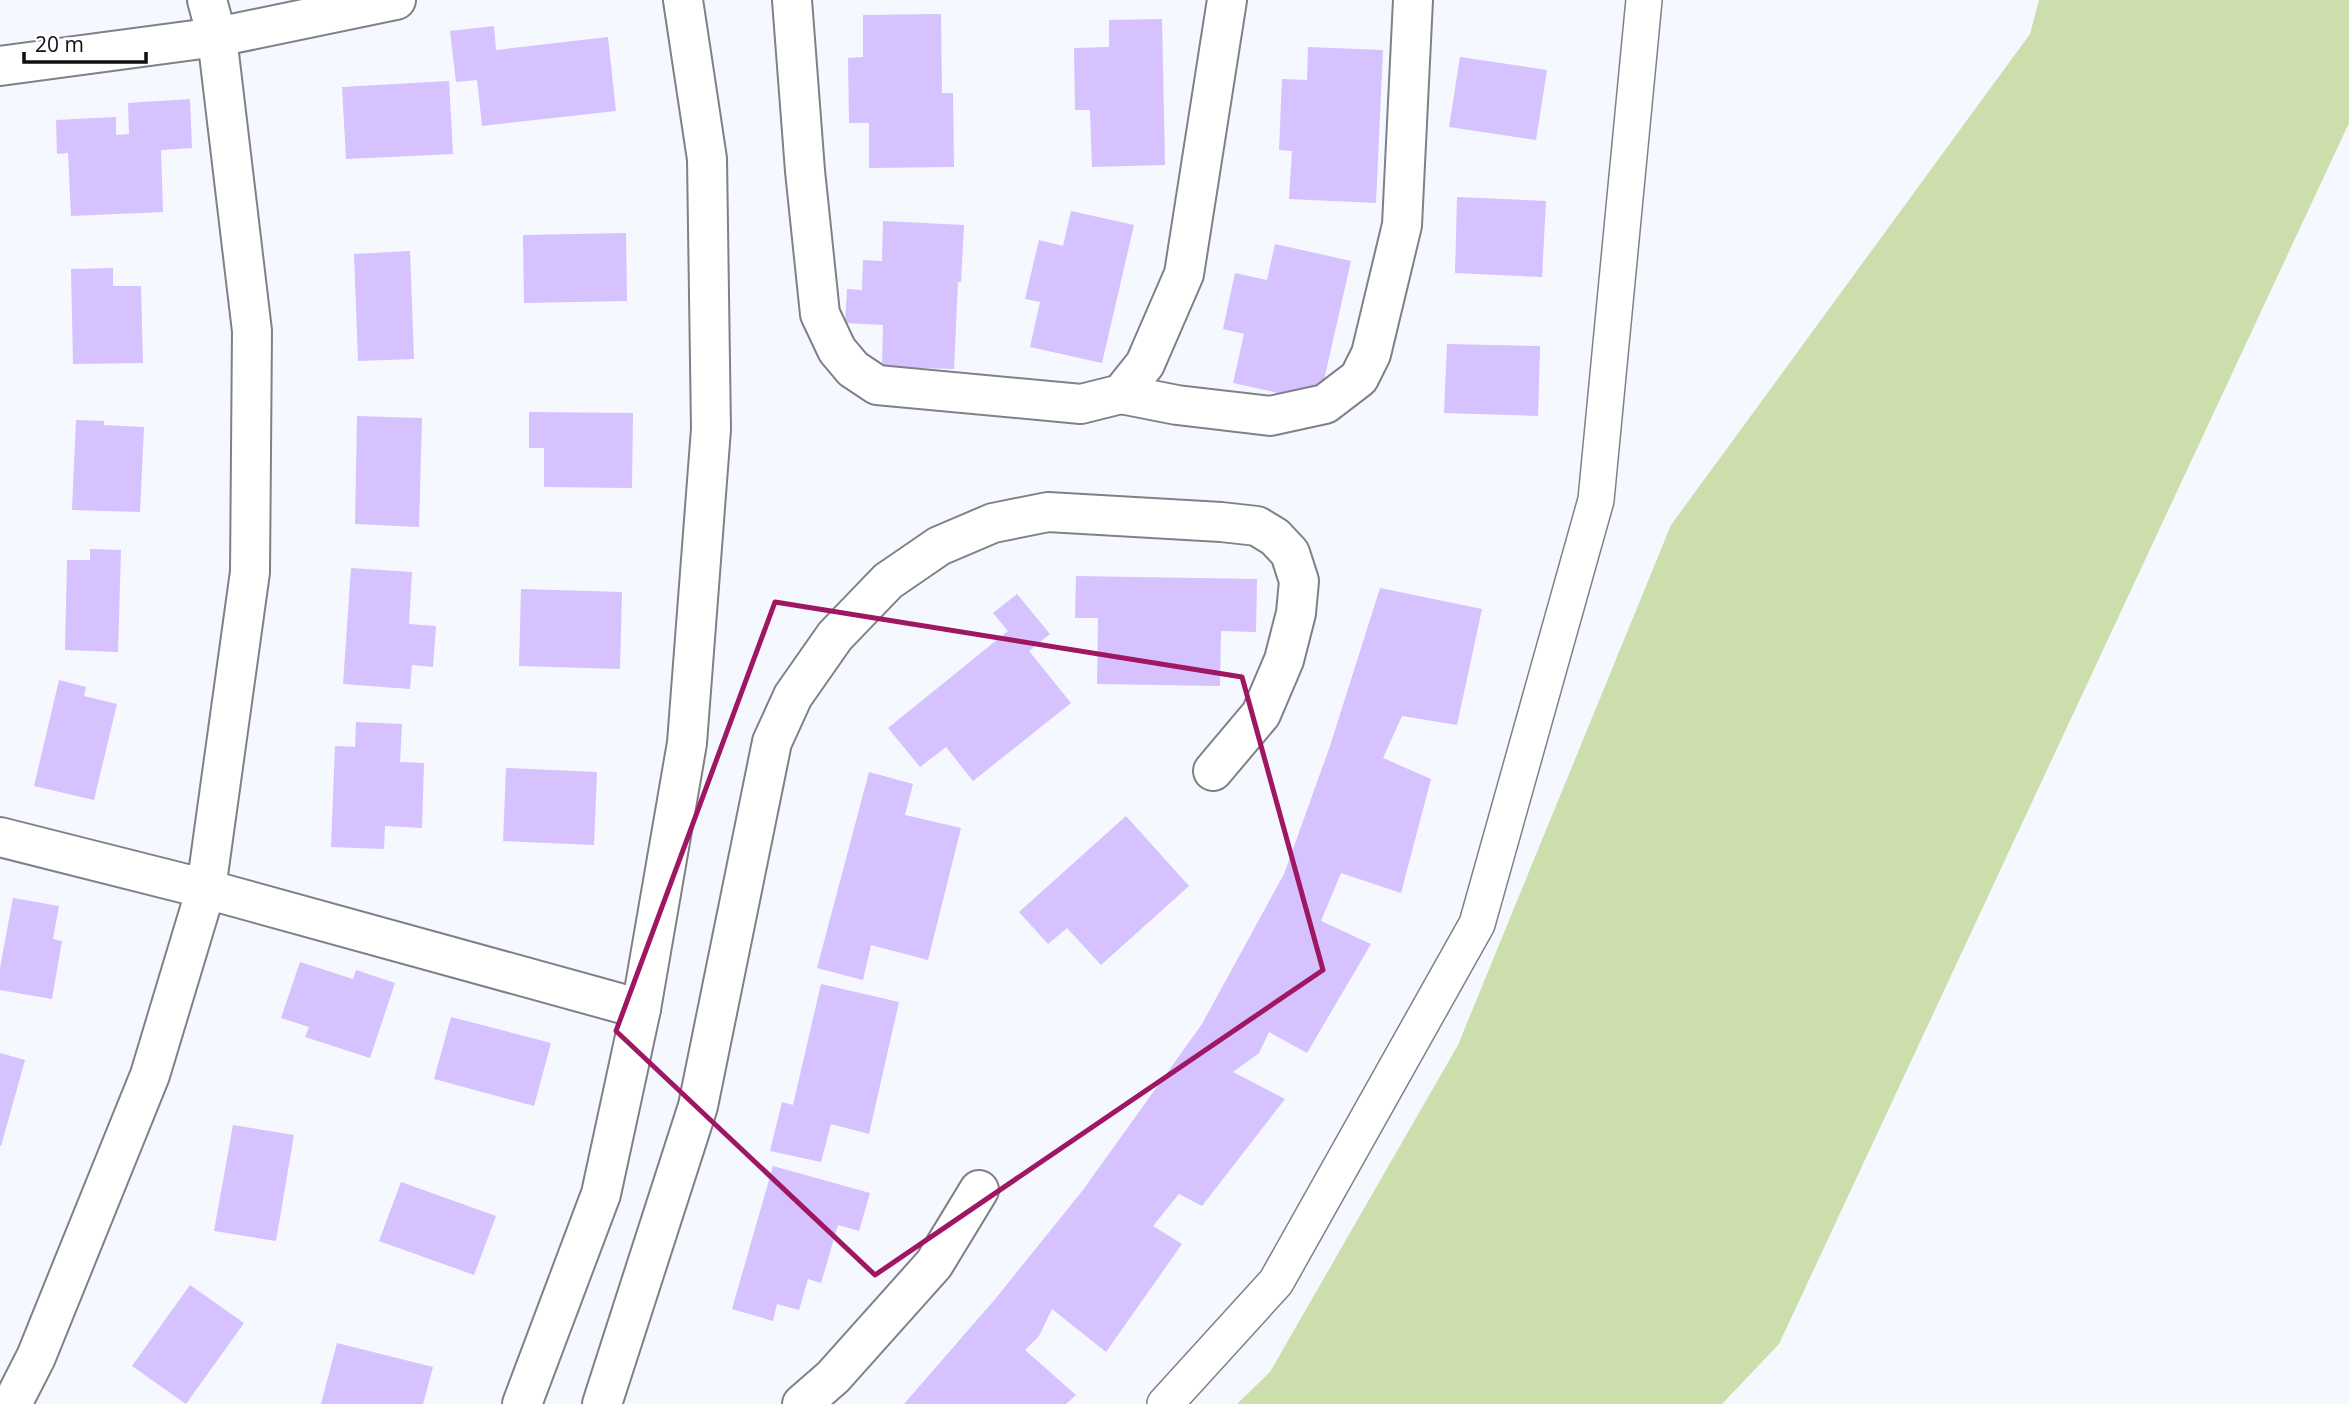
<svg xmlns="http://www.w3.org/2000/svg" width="2349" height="1404" font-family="'Open Sans',sans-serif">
<rect width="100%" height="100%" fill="#f6f8ff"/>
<path fill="#ccdeab" d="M2039,0H2349V123L1779,1344L1722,1404H1237L1270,1372L1458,1045L1671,525L2030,34Z"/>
<g fill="#d5c2fe">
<path d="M941,14L942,93H953L954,167L869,168V123H849L848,58L863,57V15Z"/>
<path d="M1162,19L1165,165L1092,167L1090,110H1075L1074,48L1109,47V20Z"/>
<path d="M494,26L496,50L608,37L616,111L482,126L477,80L456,82L450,31Z"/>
<path d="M1308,47L1383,50L1376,203L1289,199L1292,151L1279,150L1282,79L1307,80Z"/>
<path d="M1460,57L1547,70L1536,140L1449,127Z"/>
<path d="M449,81L453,154L346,159L342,87Z"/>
<path d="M190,99L192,148L161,150L163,212L71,216L68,153L57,154L56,120L116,117V135L129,134L128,103Z"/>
<path d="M1457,197L1546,201L1542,277L1455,273Z"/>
<path d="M1071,211L1134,225L1102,363L1030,347L1040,302L1025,299L1039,240L1063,246Z"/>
<path d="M883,221L964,225L961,282H958L954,369L882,367L883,325L845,323L847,289L862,290L863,260L882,261Z"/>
<path d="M626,233L627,301L524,303L523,235Z"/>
<path d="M1275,244L1351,261L1319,402L1233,383L1244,334L1223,329L1235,273L1267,280Z"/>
<path d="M410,251L414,359L358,361L354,254Z"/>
<path d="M113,268V286H141L143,363L73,364L71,269Z"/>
<path d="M1447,344L1540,346L1538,416L1444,413Z"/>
<path d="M529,412L633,413L632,488L544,487V448H529Z"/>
<path d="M357,416L422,418L419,527L355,524Z"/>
<path d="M76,420L104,421V425L144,427L140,512L72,510Z"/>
<path d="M90,549L121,550L118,652L65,650L67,560H90Z"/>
<path d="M351,568L412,572L409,624L436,626L433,667L412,665L410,689L343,684Z"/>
<path d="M1076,576L1257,579L1256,632L1221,631L1220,686L1097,684L1098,618H1075Z"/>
<path d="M1380,588L1482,609L1457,725L1402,716L1383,758L1431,779L1401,893L1341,873L1321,921L1371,944L1307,1053L1269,1032L1259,1053L1233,1072L1285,1099L1202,1206L1179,1194L1153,1226L1182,1244L1106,1352L1052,1309L1039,1336L1025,1350L1076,1395L1066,1404H904L996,1298L1083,1190L1202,1024L1284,874L1330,746Z"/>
<path d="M521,589L622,592L620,669L519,666Z"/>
<path d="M1017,594L1050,634L1029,651L1071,703L973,781L946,747L920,767L888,728L1008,631L993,613Z"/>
<path d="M59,680L86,687L84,696L117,704L94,800L34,786Z"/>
<path d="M356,722L402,724L400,762L424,763L422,828L385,826L384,849L331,847L335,746L355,747Z"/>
<path d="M506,768L597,772L594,845L503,841Z"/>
<path d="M869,772L913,784L905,815L961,828L928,960L871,945L863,980L817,968Z"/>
<path d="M1126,816L1189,886L1101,965L1067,928L1048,944L1019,912Z"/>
<path d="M13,898L59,906L53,939L62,941L52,999L0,990V968Z"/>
<path d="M300,962L353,979L356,970L395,983L370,1058L305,1037L309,1027L281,1018Z"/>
<path d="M821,984L899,1002L869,1134L831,1124L821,1162L770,1151L782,1102L793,1105Z"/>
<path d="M451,1017L551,1043L534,1106L434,1079Z"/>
<path d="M0,1053L25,1060L1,1146H0Z"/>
<path d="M233,1125L294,1135L276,1241L214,1231Z"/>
<path d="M773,1166L870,1193L859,1231L838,1225L821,1283L808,1279L799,1310L777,1304L773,1321L732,1309Z"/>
<path d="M401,1182L496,1216L474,1275L379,1241Z"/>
<path d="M190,1285L244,1323L186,1404L132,1366Z"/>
<path d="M337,1343L433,1367L423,1404H321Z"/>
</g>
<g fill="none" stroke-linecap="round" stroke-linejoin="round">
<g stroke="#7f8188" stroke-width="38">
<path id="pedestrian" d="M1165,1404L1276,1282L1477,924L1596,500L1644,0"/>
</g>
<g stroke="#7f8188" stroke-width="42">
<g id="minor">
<path d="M792,0L805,171L820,314L837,350L853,369L877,385L1081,404L1121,394L1145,364L1184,274L1227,0"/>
<path d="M0,66L217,37L396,0"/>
<path d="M1121,394L1177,405L1270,416L1325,404L1359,378L1371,354L1402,225L1413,0"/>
<path d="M0,837L206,889L641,1009"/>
<path d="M12,1404L36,1357L150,1075L206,889L250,572L252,331L217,37L207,0"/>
<path d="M522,1404L601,1194L641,1009L687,743L711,429L707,159L683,0"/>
<path d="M602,1404L698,1106L772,742L793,696L835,636L888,581L939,546L993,523L1048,512L1221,522L1257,526L1275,537L1290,553L1299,581L1296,613L1284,660L1261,714L1213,771"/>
<path d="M802,1404L833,1377L934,1264L979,1190"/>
</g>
</g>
<use href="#pedestrian" stroke="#fff" stroke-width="35"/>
<use href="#minor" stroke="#fff" stroke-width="38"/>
</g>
<path fill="none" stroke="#9f1663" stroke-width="5" stroke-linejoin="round" d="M775,602L1242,677L1323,970L875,1275L616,1031Z"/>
<path d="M24 52v10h122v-10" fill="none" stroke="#0e0f12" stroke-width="3.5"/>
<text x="35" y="52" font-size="21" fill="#0e0f12" stroke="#ffffff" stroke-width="5" paint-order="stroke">20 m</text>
</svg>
